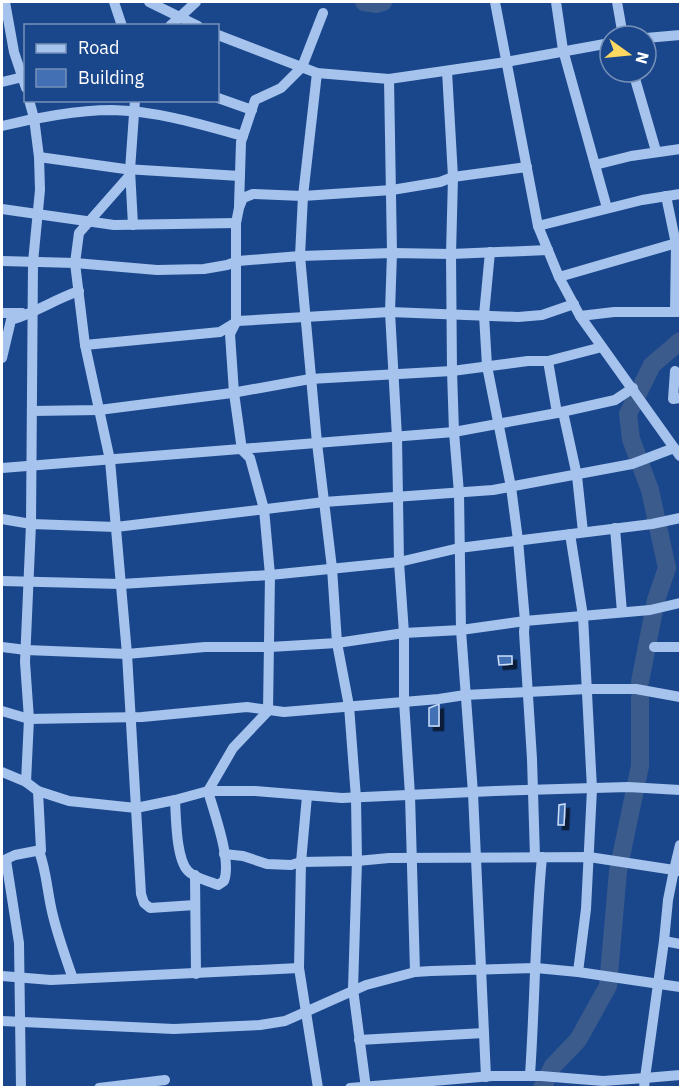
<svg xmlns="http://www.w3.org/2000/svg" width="682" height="1089" font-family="'IBM Plex Sans',sans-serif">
<defs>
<filter id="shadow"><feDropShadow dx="4.5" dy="4.5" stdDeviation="0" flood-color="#0009"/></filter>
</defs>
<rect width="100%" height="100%" fill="#1a478b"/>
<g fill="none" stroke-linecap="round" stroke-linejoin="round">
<g stroke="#3b5b8d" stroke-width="18">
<path d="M364,2L377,4L383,2"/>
<path d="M640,682L656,600L667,568L650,490L631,439L628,414L652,365L680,341"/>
<path d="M542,1088L553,1066L578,1040L608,986L618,871L640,766V698"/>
</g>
</g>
<g fill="#4370b4" stroke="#cbdefa" stroke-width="1.5" filter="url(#shadow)">
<path d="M498,656H512V664L499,665Z"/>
<path d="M439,704V726H429V708Z"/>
<path d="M565,804L564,825H558L559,805Z"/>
</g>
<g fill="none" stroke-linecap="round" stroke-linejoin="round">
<g stroke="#a5c3ed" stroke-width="10">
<path d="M5,2L14,52L26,88"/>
<path d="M114,2L122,26"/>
<path d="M149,2L198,26"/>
<path d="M495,2L538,226L559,277L580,316L680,456"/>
<path d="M556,2L563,50L607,208"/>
<path d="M617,2L623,36"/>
<path d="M170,26L196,2"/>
<path d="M218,35L317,73L389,79L506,62L610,43"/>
<path d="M646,38L680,35"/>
<path d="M447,71L453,177L451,254L452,371L454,432L459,493L461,630L473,793L486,1077"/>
<path d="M633,72L656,151"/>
<path d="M317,73L303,196L300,256L317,443L332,568L337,643L349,706L356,798L357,861L353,989L366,1088"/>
<path d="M389,79L392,253L390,312L397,437L399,562L404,633V701L410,795L415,972"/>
<path d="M2,82L23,77"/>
<path d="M218,98L252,110"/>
<path d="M2,126C34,118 79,110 112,110C157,111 200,124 243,136"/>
<path d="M39,157L125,169L240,176"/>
<path d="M595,165L631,156L680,149"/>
<path d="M130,175L79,233L75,263L85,345L110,460L127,654L141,894L144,903L150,908L195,905"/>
<path d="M666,196L676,244L675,312"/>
<path d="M239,206L241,142L255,100L281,88L302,67L323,13"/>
<path d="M2,209L114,225L236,223"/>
<path d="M133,225L130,170L135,100"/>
<path d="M538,226L642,200L680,194"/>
<path d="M2,261L75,263L157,270L204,269L227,265L238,261L300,256L392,253L451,254L548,250"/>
<path d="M559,277L680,242"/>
<path d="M2,313H22"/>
<path d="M580,316L614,312H680"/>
<path d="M85,345L220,332L238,321L390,312L518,317L542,315L574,304"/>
<path d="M2,358L11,320C35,313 55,299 79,291"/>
<path d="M548,361L557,413"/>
<path d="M675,371L673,399L680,398"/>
<path d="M32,411L99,410L232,393L310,379L452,371L528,361H548L602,347"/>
<path d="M563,412L577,476L583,532"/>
<path d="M2,468L454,432L557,413L615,400L633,388"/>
<path d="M2,519L31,524L116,527L324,502L493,490L632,464L674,448"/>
<path d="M615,528L622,612"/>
<path d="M570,534L583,616L592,789L586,909L578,972"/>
<path d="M2,581L121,584L270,575L399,562L459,548L652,524L680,518"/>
<path d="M2,647L26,650L127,654L205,647H270L337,643L404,633L461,630L525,621L518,540L511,487L487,366L484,315L490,252"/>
<path d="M654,647H680"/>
<path d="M2,711L29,719L142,717L247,707L284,712L439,699L465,695L587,689H636L680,697"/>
<path d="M2,772L26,782L38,791L69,801L136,808L175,800L208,791H255L342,798L495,791L628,787L680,790"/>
<path d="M26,782L29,719L25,662L31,524L33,262L40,190L39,157L34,118L29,100"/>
<path d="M307,796L301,862L299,968L318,1088"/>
<path d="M175,800C176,817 176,859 188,871C194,878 209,881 218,885L224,881C232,860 214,813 208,791L233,748L268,711L270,575L264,509L250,458L242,450L234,393L230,334L236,322V223L239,208L243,198L253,194L303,196L392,190L440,182L453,177L527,167"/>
<path d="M39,851C46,870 47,888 51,907C56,932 65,955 73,979"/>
<path d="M224,854L243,856L267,864L291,865L301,862L357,861L389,858L589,857L674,870L680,845"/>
<path d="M535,857L532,759L524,632L525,621L650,610L680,603"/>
<path d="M6,860L19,943L21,1088"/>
<path d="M2,861L15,855L41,850L38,791"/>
<path d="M195,875L196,974"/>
<path d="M664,941L668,900L674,870L679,871"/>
<path d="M680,944L664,941L645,1078L680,1075"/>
<path d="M2,976L51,980L299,968"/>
<path d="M2,1021L174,1029L260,1025L285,1021L366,985L415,972L431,971L536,968L578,972L680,987"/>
<path d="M359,1040L484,1033"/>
<path d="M530,1075C535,1002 535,930 542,857"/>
<path d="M99,1088L165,1080"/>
<path d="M350,1088L492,1076H541L603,1081L645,1078L644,1088"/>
</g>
</g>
<rect width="682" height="1089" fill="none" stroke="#ffffff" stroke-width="6"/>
<rect x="24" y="24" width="195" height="78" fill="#1a478b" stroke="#7691b9" stroke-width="1.5"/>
<rect x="36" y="44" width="30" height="9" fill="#a5c3ed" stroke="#7691b9" stroke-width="1.5"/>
<text x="78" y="54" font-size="18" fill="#ffffff">Road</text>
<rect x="36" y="69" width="30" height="18" fill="#4370b4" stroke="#7691b9" stroke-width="1.5"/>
<text x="78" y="84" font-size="18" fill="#ffffff">Building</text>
<g transform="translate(628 54) rotate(105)"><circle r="28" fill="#1a478b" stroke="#7691b9" stroke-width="1.5"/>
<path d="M0-4.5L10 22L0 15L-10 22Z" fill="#ffd862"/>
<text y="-9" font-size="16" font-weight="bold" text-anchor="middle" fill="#ffffff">N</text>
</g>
</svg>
